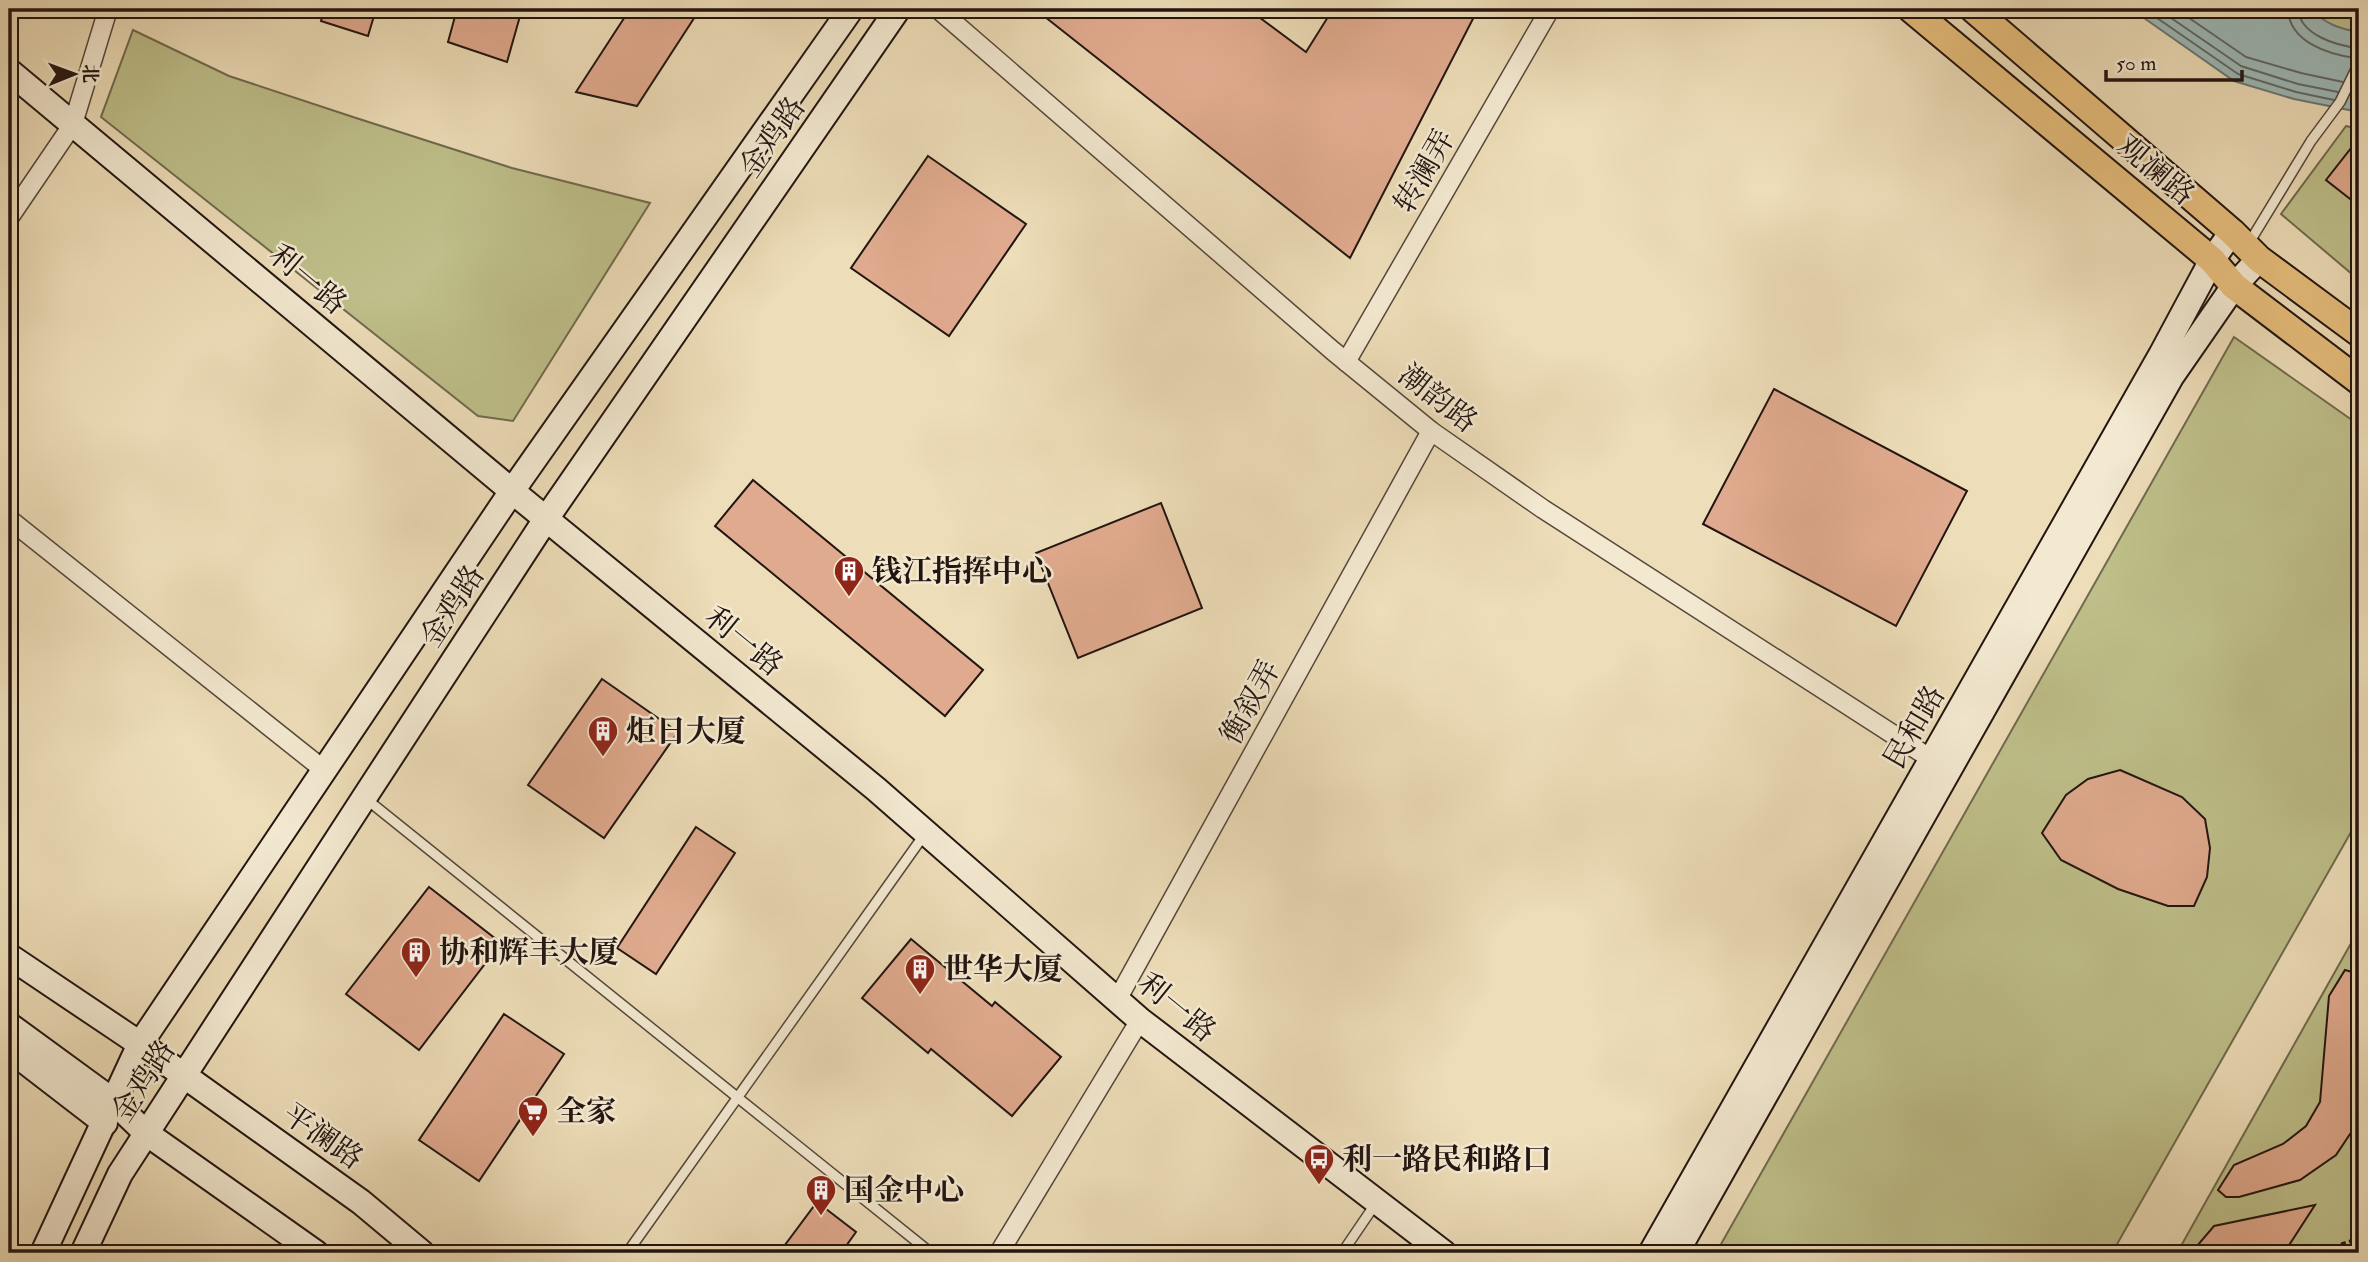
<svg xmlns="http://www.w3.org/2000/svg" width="2368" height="1262" font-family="'IM FELL Double Pica','Noto Serif SC',serif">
<rect width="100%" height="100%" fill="#edddb8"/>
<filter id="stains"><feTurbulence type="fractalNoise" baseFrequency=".00286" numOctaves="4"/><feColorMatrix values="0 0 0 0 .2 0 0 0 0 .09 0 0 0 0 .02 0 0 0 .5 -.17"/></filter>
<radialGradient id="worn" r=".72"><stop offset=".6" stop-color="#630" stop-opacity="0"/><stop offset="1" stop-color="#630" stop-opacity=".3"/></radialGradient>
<g fill="#bebf8a" stroke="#706a4e" stroke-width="2">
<path d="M2227,9H2359V56Z"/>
<path d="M133,30L229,76L353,117L512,168L650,203L513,421L478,416L101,117Z"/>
<path d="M2346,126L2359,129V280L2281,214Z"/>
<path d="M2234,337L2359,425V818L2112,1253H1716Z"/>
<path d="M2359,929V1253H2177Z"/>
</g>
<path fill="#9dbab9" stroke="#6c7876" stroke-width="2" d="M2134,9H2312C2324,24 2341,29 2359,32V112L2294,99L2234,81L2144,18Z"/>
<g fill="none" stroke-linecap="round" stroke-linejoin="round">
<g stroke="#606865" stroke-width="2">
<path d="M2144,9L2238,74L2296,92L2334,100"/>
<path d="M2158,9L2241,66L2298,84L2338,92"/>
<path d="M2176,9L2246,57L2301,73L2343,82"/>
<path d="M2288,9C2289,42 2328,54 2355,58"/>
<path d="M2298,9C2300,35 2337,46 2359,48"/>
</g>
</g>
<g fill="#e0aa8e" stroke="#221511" stroke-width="2">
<path d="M324,9H376L368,36L321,21Z"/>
<path d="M457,9H522L507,62L448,42Z"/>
<path d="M630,9H700L637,106L576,92Z"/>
<path d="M1035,9H1248L1306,52L1333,9H1478L1350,258Z"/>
<path d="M2359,138V206L2326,180Z"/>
<path d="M928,156L1026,224L949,336L851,268Z"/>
<path d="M1774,389L1967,491L1896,626L1703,524Z"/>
<path d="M753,480L983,670L945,716L715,526Z"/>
<path d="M1161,503L1202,608L1078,658L1036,553Z"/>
<path d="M602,679L678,732L604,838L528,785Z"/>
<path d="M2120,770L2182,797L2205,819L2210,848L2207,877L2194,906H2168L2118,889L2061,860L2042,833L2066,795L2088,779Z"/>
<path d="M696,827L735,853L656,974L617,948Z"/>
<path d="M429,887L501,943L419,1050L346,994Z"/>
<path d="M911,939L992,1006L995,1002L1061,1057L1012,1116L931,1049L928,1053L862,998Z"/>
<path d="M2345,970L2356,973L2359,1093L2352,1131L2336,1155L2300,1180L2239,1197H2226L2218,1190L2234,1165L2283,1144L2306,1126L2320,1102L2329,996Z"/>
<path d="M504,1014L564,1054L479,1181L419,1140Z"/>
<path d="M817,1202L856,1232L841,1253H779Z"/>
<path d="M2315,1205L2284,1253H2191L2214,1226Z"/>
</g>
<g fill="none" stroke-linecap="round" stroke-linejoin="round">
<g stroke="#55473b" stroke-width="12">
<g id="lane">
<path d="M2249,243L2311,141L2340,102L2359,63"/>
<path d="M365,798L931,1253"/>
<path d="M627,1253L924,835"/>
<path d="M1342,1253L1376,1203"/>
</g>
</g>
<g stroke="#55473b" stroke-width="21">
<g id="street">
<path d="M938,9L1333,351L1431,431L1543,509L1939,764"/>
<path d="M9,218L73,124L108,9"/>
<path d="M1346,362L1550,9"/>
<path d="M9,519L324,770"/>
<path d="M1117,1000L1431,431"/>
<path d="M999,1253L1140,1020"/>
</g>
</g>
<g stroke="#221511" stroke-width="28">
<g id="secondary">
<path d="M9,71L512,491L876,789L1140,1020L1444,1253"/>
<path d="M9,956L140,1044L361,1202L422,1253"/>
<path d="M9,1025L113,1101L146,1133L316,1253"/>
<path d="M9,1049L105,1123"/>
<path d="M43,1253L140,1044L512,491L851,9"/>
<path d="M83,1253L120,1174L364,798L546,519L898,9"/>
<path d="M1651,1253L2161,355L2212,260L2232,232"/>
<path d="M1676,1253L2171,377L2234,286L2259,259"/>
</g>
</g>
<g stroke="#221511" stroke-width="30">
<g id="primary">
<path d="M1911,9L2212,260L2234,286L2359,381"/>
<path d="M1973,9L2232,232L2259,259L2359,333"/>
</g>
</g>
<path stroke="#221511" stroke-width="3.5" stroke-dasharray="5 3.5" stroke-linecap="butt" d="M2317,1253L2359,1238"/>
<use href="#lane" stroke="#f3e9d1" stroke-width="9"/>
<use href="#street" stroke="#f3e9d1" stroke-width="18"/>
<use href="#secondary" stroke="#f3e9d1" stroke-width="24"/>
<use href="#primary" stroke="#e6be7c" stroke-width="26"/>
</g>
<defs>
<g id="building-pin" transform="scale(1.575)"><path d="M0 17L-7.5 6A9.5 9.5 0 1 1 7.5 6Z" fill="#8f2418" stroke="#f3e9d1"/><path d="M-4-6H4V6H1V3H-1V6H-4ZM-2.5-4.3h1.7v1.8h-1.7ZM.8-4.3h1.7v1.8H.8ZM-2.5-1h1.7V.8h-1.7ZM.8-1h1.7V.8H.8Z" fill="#fff"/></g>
<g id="supermarket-pin" transform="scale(1.575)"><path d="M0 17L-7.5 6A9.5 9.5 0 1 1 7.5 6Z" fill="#8f2418" stroke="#f3e9d1"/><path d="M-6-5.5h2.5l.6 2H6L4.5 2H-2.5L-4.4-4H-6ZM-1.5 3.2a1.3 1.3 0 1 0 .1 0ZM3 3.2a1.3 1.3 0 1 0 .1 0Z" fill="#fff"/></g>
<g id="bus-pin" transform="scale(1.575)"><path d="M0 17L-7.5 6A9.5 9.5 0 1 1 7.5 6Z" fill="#8f2418" stroke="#f3e9d1"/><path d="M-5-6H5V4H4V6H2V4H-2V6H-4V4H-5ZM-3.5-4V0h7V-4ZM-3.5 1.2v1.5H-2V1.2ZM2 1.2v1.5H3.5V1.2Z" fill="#fff"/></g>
</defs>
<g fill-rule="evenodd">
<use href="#building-pin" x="849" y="571"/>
<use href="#building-pin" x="603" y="731"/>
<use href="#building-pin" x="416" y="952"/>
<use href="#building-pin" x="920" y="969"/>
<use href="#supermarket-pin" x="533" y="1111"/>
<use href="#bus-pin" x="1319" y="1159"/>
<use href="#building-pin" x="821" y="1190"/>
</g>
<g text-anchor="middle" stroke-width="5" stroke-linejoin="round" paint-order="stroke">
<g font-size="30" fill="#221511" stroke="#f3e9d1">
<text transform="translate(772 137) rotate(-55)" y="10">金鸡路</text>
<text transform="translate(2156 170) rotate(40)" y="10">观澜路</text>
<text transform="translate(1424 171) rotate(-60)" y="10">转澜弄</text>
<text transform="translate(308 279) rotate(40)" y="10">利一路</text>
<text transform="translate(1438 398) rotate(38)" y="10">潮韵路</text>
<text transform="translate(452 606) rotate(-57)" y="10">金鸡路</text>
<text transform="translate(744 641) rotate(39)" y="10">利一路</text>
<text transform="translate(1250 702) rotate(-61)" y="10">衡叙弄</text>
<text transform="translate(1914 727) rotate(-60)" y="10">民和路</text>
<text transform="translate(1177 1007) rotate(39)" y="10">利一路</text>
<text transform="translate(143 1081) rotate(-57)" y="10">金鸡路</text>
<text transform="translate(323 1136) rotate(35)" y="10">平澜路</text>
</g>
<g font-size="30" font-weight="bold" fill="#221511" stroke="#f3e9d1" text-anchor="start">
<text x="872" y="581">钱江指挥中心</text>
<text x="626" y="741">炬日大厦</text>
<text x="439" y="962">协和辉丰大厦</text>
<text x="943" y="979">世华大厦</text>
<text x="556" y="1121">全家</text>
<text x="1342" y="1169">利一路民和路口</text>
<text x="844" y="1200">国金中心</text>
</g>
</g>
<rect width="2368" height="1262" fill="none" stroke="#edddb8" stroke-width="35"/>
<rect x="10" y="10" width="2347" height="1241" fill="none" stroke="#221511" stroke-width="3.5"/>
<rect x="18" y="18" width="2333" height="1227" fill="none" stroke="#221511" stroke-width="2"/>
<g transform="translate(74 74) rotate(89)" stroke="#f3e9d1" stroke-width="5" paint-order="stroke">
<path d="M0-5L12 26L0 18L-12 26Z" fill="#221511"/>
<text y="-10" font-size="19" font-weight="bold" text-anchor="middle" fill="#221511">北</text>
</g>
<path d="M2106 70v10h136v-10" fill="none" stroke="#221511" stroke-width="3.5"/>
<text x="2116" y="70" font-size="21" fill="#221511" stroke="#f3e9d1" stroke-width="5" paint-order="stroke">50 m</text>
<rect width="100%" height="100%" filter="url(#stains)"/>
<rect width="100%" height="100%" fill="url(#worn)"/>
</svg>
